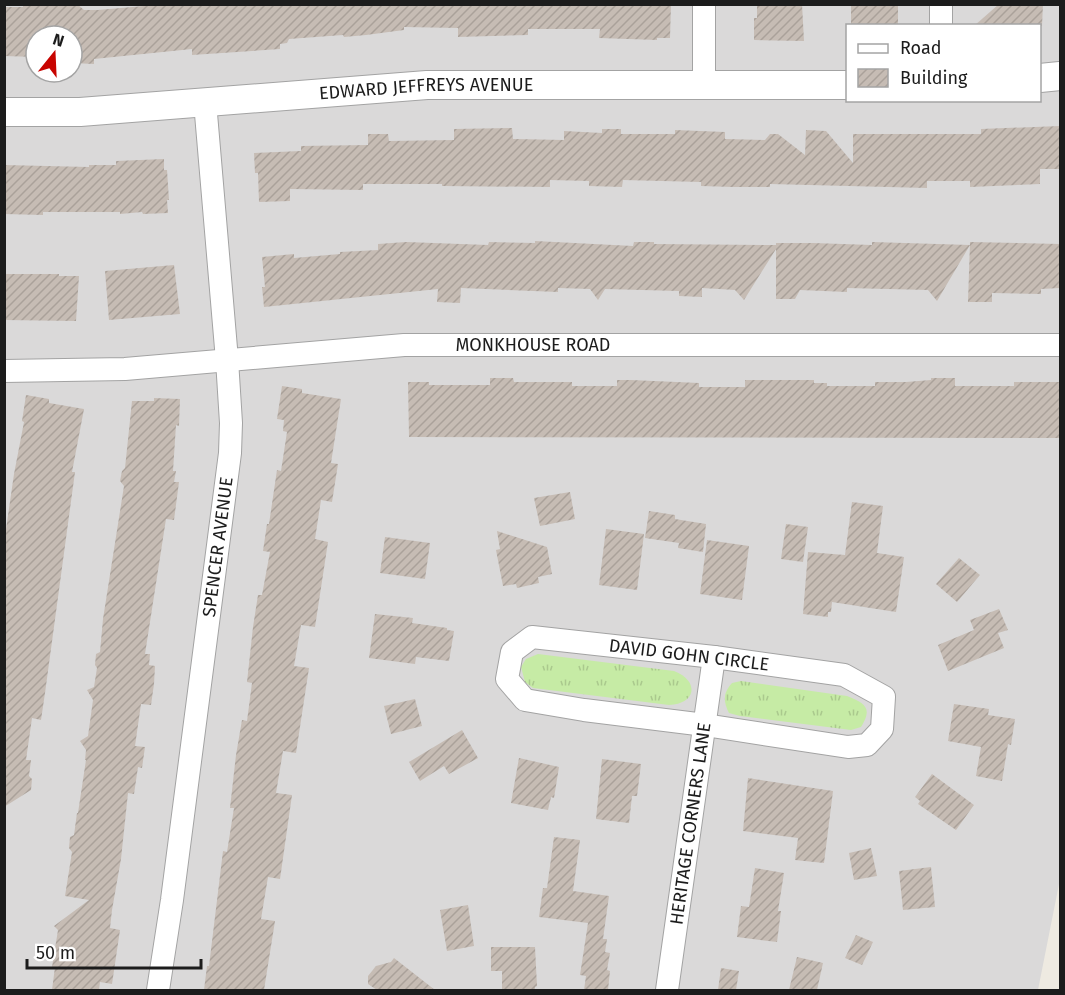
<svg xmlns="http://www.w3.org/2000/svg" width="1065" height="995" font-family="'Fira Sans',sans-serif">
<defs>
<pattern id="grass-tufts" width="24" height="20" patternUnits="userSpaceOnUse" patternTransform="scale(1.5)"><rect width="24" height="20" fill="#c6eba5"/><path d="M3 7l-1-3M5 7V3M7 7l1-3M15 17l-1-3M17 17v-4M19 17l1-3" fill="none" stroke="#aac98d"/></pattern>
<pattern id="building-hatch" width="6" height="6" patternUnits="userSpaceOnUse" patternTransform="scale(1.5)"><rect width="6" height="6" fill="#c6bcb4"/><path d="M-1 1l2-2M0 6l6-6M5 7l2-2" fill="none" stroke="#aaa19a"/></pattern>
</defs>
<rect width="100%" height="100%" fill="#eeeae1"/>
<path fill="#dad9d9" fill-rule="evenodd" d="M5,5H1060V879L1038,990H5ZM848,26H1040V100H848ZM36,36H72V72H36Z"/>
<g fill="url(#grass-tufts)">
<path d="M538,654L674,671C700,681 696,704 669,705L533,688L525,682L521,667L526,659Z"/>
<path d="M741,681L847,696C865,703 873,708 861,727L851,730L740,716L729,713C723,701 723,693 732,683Z"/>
</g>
<g fill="url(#building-hatch)">
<path d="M23,4H77L84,10H98L167,4H671L670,38H657V40L599,38L600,29H528V35L458,37V28L404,27V30L366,35L344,37L343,35L289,39L287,43L280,44V49L192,55V49L94,59V64L72,63V36H36V57L4,56V7H23Z"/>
<path d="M757,4H802L804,41L754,40V18H757Z"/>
<path d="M856,4H898V26H851V6Z"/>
<path d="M999,4H1043L1042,26H974Z"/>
<path d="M1060,126V169H1040V184L970,187V181H927V188L770,184V187H733L701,186V182L623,180L622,187L589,186V181L550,180V187L442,186V184H363V190L290,189V201L259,202L258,173H255L254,153L301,151V146L368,145V134H388L389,141L454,140V129L512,128L513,139L564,140V131L602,133V129H621V134H675V130L725,132V139L765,140L770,134H778L805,155L806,130L826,131L853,163V134H981V129Z"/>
<path d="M164,159V170H167L169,200H167L168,213L143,214L142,212L120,214V212H43V215L4,214V165L89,167V165H116V161Z"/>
<path d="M535,241L633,246L634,242H654V244L776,245V243H813L872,245V242L970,245L937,301L928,290L847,288V292L800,290L795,299H776V249L744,300L735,290L702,288V297L679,296V291L605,289L598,300L590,289L558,288V292L461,288L460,303L437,302L438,289L264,307L262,287H265L262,257L294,254V258L340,254V252L378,250V244L406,242L488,245L489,242L535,243Z"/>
<path d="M970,242L1060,244V288L1041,289V294L992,293V302H968Z"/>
<path d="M174,265L180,314L109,320L105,271Z"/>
<path d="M4,274H59V276H79L76,321L4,320Z"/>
<path d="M490,378H513L514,382H572V386H617V380H631L699,383V387H745V380H814V383H827V386H875V382H906L931,380V378H955V386H1014V382H1060V438L409,437L408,382H429V385H490Z"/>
<path d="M282,386L302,389V393L341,399L331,463L338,464L332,502L321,500L315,539L328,542L315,627L301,625L294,666L309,668L296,753L283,751L276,793L292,795L280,879L268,877L261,919L275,921L264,990H204L207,966H209L223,851L227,852L234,808H230L236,755L242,720L247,721L252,683L247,682L253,627L258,595H262L270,552L263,551L267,524H269L277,470L281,471L287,432L283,431L284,420L277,419Z"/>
<path d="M26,395L49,399V403L84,409L72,472H75L45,693L41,720L32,718L26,760H31L29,776L32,779L31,790L4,807V543L14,474L24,422L22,421Z"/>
<path d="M154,398L180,399L179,426L176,425L173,471H176L174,482H179L174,520L166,519L145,654H150L149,665L155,666L154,684L151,705L141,704L135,746L145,747L142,768L138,767L134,794L128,793L121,859L112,910L110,928L120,930L112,984L100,982L99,990H52L55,967H52L58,930L54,926L89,900L65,896L72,852L69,848L70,837L74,835L77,813H78L86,760H85L86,750L80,741L88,736L93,700L87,690L94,687L97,668L95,665L96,654L100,652L103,619L124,486L120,481L122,471L125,468L132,401H154Z"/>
<path d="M570,492L575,519L540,526L534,498Z"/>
<path d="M852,502L883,506L877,553L904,557L896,612L832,602L831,612H828V617L803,614L808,552L845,555Z"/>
<path d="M649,511L675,515V519L706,524L703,552L678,548L679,543L645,538Z"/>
<path d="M786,524L808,527L803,562L781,559Z"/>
<path d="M606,529L644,534L637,590L599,585Z"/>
<path d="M497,531L547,547L552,574L538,577L539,583L517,588L516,584L503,586L496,550L500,549Z"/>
<path d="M385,537L430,543L425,579L380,573Z"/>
<path d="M707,540L749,546L742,600L700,594Z"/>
<path d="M959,558L980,575L957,602L936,584Z"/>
<path d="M999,609L1008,630L998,633L1004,648L948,671L938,645L974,630L970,620Z"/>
<path d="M375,614L413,618L412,623L447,628V630L454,631L449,661L416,657L415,664L369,658Z"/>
<path d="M415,699L422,726L391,734L384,706Z"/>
<path d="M954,704L989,709L988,715L1015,719L1011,745L1008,744L1002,781L976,776L981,747L948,741Z"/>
<path d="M462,730L478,758L449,774L444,766L420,781L409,762Z"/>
<path d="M519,758L559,767L554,798L551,797L548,810L511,803Z"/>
<path d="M602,759L641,764L637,796H632L629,823L596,819Z"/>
<path d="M932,774L974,805L956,830L918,804L920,801L915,797Z"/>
<path d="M748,778L833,791L824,863L795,860L798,838L743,831Z"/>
<path d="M554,837L580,840L573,891L609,896L603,939H607L605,952L610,953L607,970L610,971L608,990H584L586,976L580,975L588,923L539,917L543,888H547Z"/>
<path d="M871,848L877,876L854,880L849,853Z"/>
<path d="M931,867L935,907L903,910L899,871Z"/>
<path d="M755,868L784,873L778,911H781L777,942L737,937L741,906L749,907Z"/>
<path d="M468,905L474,946L447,951L440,910Z"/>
<path d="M856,935L873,942L862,965L845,958Z"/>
<path d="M491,947H535L537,986L535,987V990H502V971H491Z"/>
<path d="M797,957L823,963L817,990H789Z"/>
<path d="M394,958L435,990H377L368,984V976L376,966L391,962Z"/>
<path d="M721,968L739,971L736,990H718Z"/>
</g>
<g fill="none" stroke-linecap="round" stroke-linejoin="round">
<g stroke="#a3a3a3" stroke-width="24">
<g id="minor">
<path d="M941,26V4"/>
<path d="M704,86V4"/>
<path id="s1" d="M4,371L125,369L404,345H1060"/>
<path d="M532,637L714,657L844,675L884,697L882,729L867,745L848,747L705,725L584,710L525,700L507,679L512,652Z"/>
<path id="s2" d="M158,990L172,900L230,453L231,423L227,360L205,102"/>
<path id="s3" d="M667,990L714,657"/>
</g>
</g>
<g stroke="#a3a3a3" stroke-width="30">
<g id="tertiary">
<path d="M1040,78L1060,76"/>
<path id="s4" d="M4,112H80L427,85H848"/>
</g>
</g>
<use href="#minor" stroke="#fff" stroke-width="22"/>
<use href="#tertiary" stroke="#fff" stroke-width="28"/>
</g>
<g text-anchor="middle" stroke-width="5" stroke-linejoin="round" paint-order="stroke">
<g font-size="18" fill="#1c1c1c" stroke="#fff">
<text dy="6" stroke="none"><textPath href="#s4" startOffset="423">EDWARD JEFFREYS AVENUE</textPath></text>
<text dy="6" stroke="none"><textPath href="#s1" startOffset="530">MONKHOUSE ROAD</textPath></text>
<text dy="6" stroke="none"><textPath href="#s2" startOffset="447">SPENCER AVENUE</textPath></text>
<text transform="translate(689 655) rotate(7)" y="6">DAVID GOHN CIRCLE</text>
<text dy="6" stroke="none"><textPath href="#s3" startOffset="168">HERITAGE CORNERS LANE</textPath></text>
</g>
</g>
<rect width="1065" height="995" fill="none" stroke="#1c1c1c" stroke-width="12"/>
<rect x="846" y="24" width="195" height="78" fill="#ffffff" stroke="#a4a4a4" stroke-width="1.5"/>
<rect x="858" y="44" width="30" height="9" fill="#ffffff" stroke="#a4a4a4" stroke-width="1.5"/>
<text x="900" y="54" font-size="18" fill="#1c1c1c">Road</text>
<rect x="858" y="69" width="30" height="18" fill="url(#building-hatch)" stroke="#a4a4a4" stroke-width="1.5"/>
<text x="900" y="84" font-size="18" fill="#1c1c1c">Building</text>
<g transform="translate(54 54) rotate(18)"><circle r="28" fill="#ffffff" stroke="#a4a4a4" stroke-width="1.5"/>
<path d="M0-4.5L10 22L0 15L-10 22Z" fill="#c80400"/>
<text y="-9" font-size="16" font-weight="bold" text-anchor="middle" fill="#1c1c1c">N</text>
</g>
<path d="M27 959v9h174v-9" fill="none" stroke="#1c1c1c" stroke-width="3"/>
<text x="36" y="959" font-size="18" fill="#1c1c1c" stroke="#ffffff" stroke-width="4.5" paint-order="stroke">50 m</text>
</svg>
